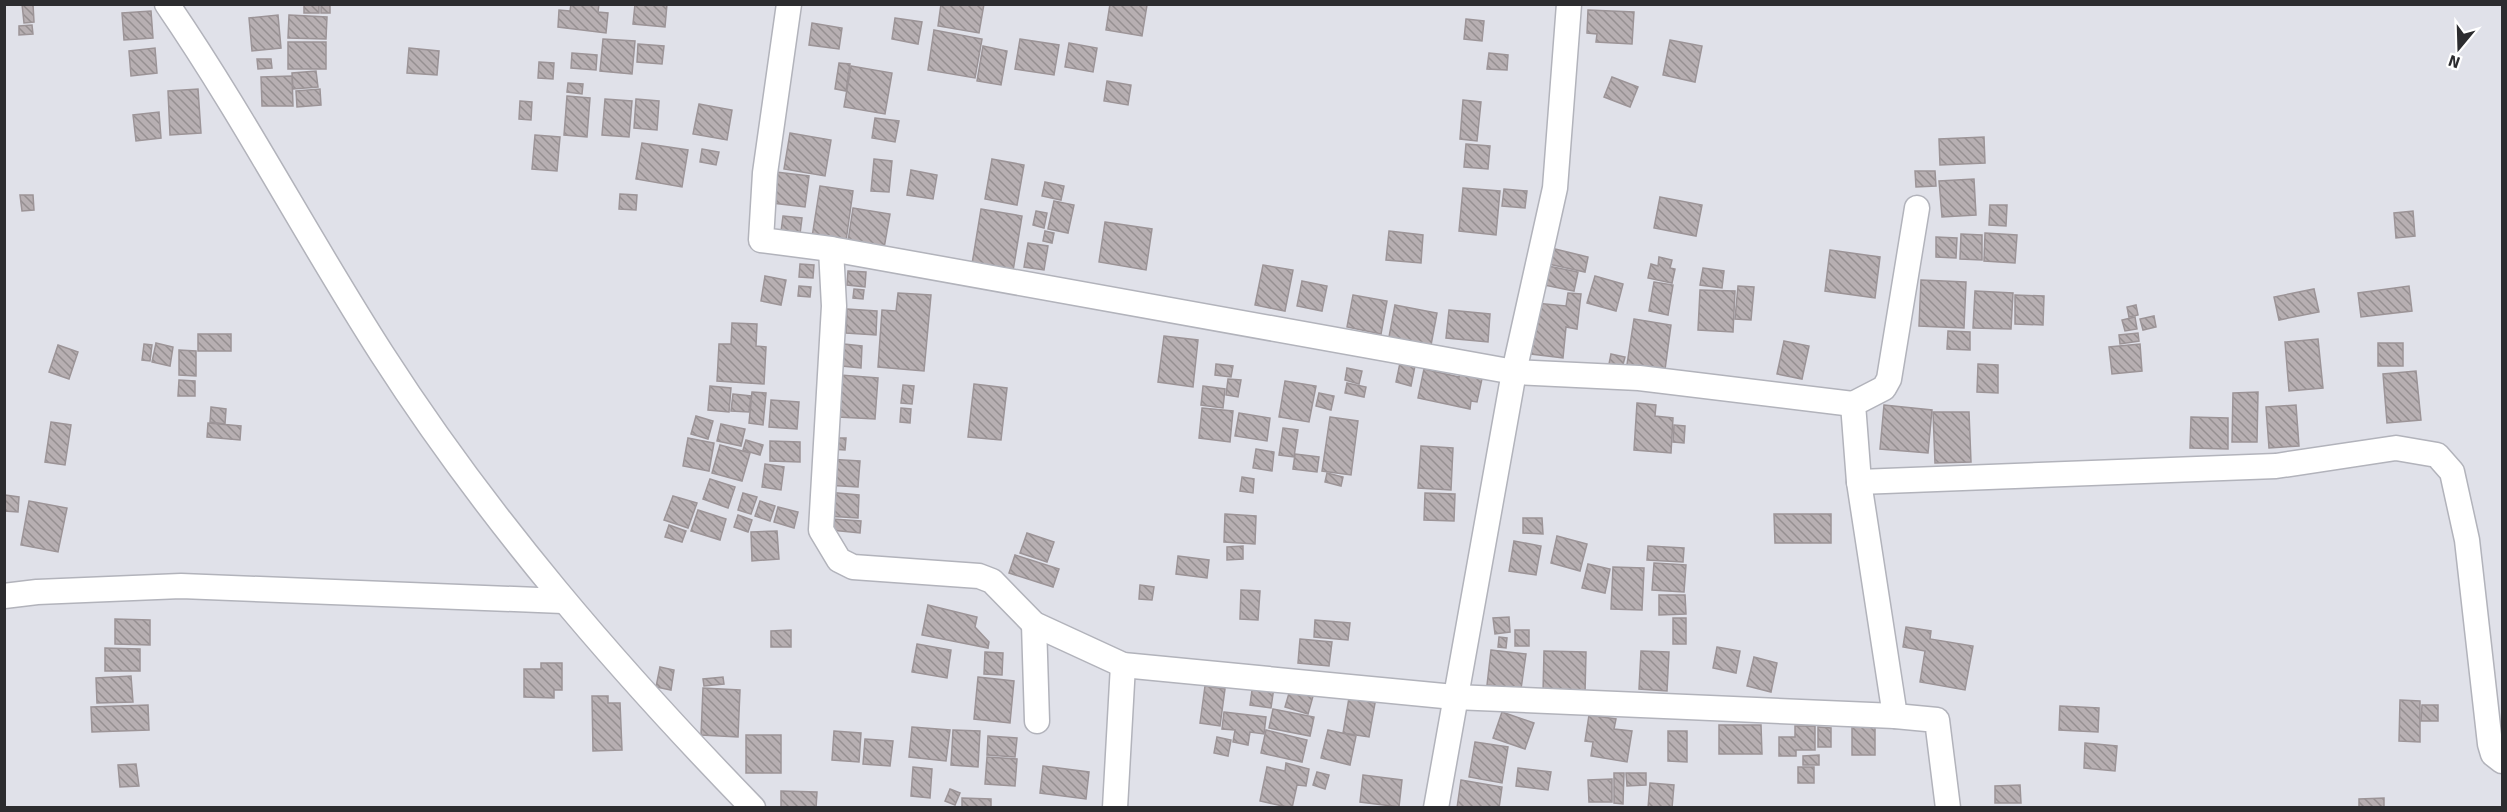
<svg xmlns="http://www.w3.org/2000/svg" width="2507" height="812" font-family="Signika,sans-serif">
<defs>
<pattern id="building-back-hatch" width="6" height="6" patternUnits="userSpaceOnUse" patternTransform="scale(1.5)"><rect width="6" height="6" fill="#b7afb2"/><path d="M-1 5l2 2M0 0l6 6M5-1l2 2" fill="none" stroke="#958f91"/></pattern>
</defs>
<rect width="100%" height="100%" fill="#e0e1e9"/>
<g fill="url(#building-back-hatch)" stroke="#9c9497" stroke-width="1.5">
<path d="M22,4H33L34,22L24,23Z"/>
<rect x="304" y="4" width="15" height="9"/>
<rect x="321" y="4" width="9" height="9"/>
<path d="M571,4H599L598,12L608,13L606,33L558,27L559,10L570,11Z"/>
<path d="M635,4H667L665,27L633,24Z"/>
<path d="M941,4H984L979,33L938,26Z"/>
<path d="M1110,4L1147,5L1142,36L1106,30Z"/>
<path d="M1588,10L1634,12L1632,44L1596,42L1597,34L1587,33Z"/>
<path d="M151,11L153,38L124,40L122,13Z"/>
<path d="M278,15L281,48L252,51L249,18Z"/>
<path d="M289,15L327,17L326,39L288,38Z"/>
<path d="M895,18L922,22L918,44L892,39Z"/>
<path d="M1466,19L1484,21L1482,41L1464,39Z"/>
<path d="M812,23L842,28L839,49L809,45Z"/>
<path d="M32,25L33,34L19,35V26Z"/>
<path d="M934,30L982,39L975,78L928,70Z"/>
<path d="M603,39L635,41L632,74L600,71Z"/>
<path d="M1020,39L1059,45L1054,75L1015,69Z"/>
<path d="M1670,40L1702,46L1695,82L1663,75Z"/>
<rect x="288" y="42" width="38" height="27"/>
<path d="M1069,43L1097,48L1093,72L1065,67Z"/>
<path d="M638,44L664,46L662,64L637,62Z"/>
<path d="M983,46L1007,51L1001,85L977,81Z"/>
<path d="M155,48L157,73L131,76L129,51Z"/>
<path d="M409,48L439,51L437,75L407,73Z"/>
<path d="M572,53L597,55L596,70L571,68Z"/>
<path d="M1489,53L1508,55L1507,70L1487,69Z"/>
<path d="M257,59H271L272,68L258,69Z"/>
<path d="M539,62L554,63L553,79L538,78Z"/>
<path d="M839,63L850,64L846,91L835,89Z"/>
<path d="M851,66L892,73L885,114L844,107Z"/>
<path d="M316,71L318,87L293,89L292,73Z"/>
<path d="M292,76L293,106H262L261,77Z"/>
<path d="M1612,77L1638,87L1630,107L1604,97Z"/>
<path d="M1107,81L1131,85L1128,105L1104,101Z"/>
<path d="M568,83L583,84L582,94L567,92Z"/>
<path d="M198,89L201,133L170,135L168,91Z"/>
<path d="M320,89L321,105L297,107L296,91Z"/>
<path d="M567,96L590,98L587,137L564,135Z"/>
<path d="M605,99L632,101L629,137L602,135Z"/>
<path d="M636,99L659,101L657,130L634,128Z"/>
<path d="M1463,100L1481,102L1477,141L1460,139Z"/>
<path d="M520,101L532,102L531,120L519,119Z"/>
<path d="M699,104L732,110L727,140L693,134Z"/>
<path d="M159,112L161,138L136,141L133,115Z"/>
<path d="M875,118L899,121L895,142L872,138Z"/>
<path d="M790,133L831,140L825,176L784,169Z"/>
<path d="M535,135L560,137L557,171L532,169Z"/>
<path d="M1984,137L1985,163L1940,165L1939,139Z"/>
<path d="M642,143L688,150L682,187L636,179Z"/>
<path d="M1466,144L1490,146L1488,169L1464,167Z"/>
<path d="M702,149L719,152L716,165L700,162Z"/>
<path d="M874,159L892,161L889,192L871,191Z"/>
<path d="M992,159L1024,165L1017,205L985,199Z"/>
<path d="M911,170L937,175L933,199L907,195Z"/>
<path d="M1915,171H1935L1936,186L1916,187Z"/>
<path d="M776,172L809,176L805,207L772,203Z"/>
<path d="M1974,179L1976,215L1942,217L1939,181Z"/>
<path d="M1045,182L1064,186L1061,200L1042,196Z"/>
<path d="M820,186L853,191L846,241L812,237Z"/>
<path d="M1463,188L1500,191L1496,235L1459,231Z"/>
<path d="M1504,189L1527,191L1525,208L1502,206Z"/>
<path d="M620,194L637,195L636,210L619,209Z"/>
<path d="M20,195H33L34,210L22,211Z"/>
<path d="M1660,197L1702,205L1696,236L1654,228Z"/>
<path d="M1054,201L1074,205L1068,233L1048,229Z"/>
<path d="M1990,205H2007L2006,226L1989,225Z"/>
<path d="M853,208L890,214L883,254L847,248Z"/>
<path d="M981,209L1022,216L1013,271L972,264Z"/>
<path d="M1036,211L1047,213L1044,228L1033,225Z"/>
<path d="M2413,211L2415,236L2396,238L2394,213Z"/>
<path d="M783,216L802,218L799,242L780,239Z"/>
<path d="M1105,222L1152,229L1146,270L1099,262Z"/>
<path d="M1045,231L1054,233L1052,243L1043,241Z"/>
<path d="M1389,231L1423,235L1421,263L1386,260Z"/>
<path d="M1985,233L2017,235L2015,263L1984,261Z"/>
<path d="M1961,234L1982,235V260L1960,259Z"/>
<path d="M1936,237L1957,238L1956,258L1936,257Z"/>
<path d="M1028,243L1048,246L1044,270L1024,267Z"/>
<path d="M1551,248L1588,257L1585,272L1548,264Z"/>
<path d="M1830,250L1880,257L1875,298L1825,291Z"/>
<path d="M1659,257L1672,260L1670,268L1675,269L1672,283L1648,278L1651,264L1658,266Z"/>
<path d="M800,264L814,265L813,278L799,277Z"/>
<path d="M1263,265L1293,270L1285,311L1255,305Z"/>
<path d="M1548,266L1578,272L1574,291L1544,285Z"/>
<path d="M1703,268L1724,271L1722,288L1700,285Z"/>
<path d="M848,271L866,272L865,287L847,285Z"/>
<path d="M765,276L786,280L781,305L761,301Z"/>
<path d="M1595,276L1623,284L1616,311L1587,303Z"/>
<path d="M1921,280L1966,282L1964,328L1919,326Z"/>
<path d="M1302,281L1327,286L1322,311L1297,306Z"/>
<path d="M1654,282L1673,285L1668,315L1649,311Z"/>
<path d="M799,286L811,287L810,297L798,296Z"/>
<path d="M1738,286L1754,287L1751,320L1735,319Z"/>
<path d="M2409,286L2412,311L2361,317L2358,293Z"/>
<path d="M854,289L864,290L863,299L853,298Z"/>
<path d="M2314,289L2319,312L2279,320L2274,297Z"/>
<path d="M1700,290L1735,291L1733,332L1698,330Z"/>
<path d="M1975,291L2013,293L2011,329L1973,328Z"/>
<path d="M898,293L931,295L924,371L878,367L882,310L896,311Z"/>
<path d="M1568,293L1581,294L1577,329L1566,327L1563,358L1531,354L1536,303L1566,306Z"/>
<path d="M1353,295L1387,301L1381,334L1347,327Z"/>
<path d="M2015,295L2044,296L2043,325L2015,324Z"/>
<path d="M1395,305L1437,313L1431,345L1389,337Z"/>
<path d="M2136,305L2138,315L2129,317L2127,307Z"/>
<path d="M847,309L877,311L876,335L846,333Z"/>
<path d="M1449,310L1490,314L1488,342L1446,338Z"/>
<path d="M2154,316L2156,327L2143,330L2140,319Z"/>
<path d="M2135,317L2137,329L2125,331L2122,320Z"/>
<path d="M1634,319L1671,325L1664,377L1626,371Z"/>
<path d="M732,323L757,324L756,346L766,347L764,384L717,381L719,344H731Z"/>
<path d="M1948,331L1970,332V350L1947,349Z"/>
<path d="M2138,333L2139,341L2120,344L2119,335Z"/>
<rect x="198" y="334" width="33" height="17"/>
<path d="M1164,336L1198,340L1193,387L1158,382Z"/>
<path d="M2318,339L2323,388L2289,391L2285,342Z"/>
<path d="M1784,341L1809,346L1802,379L1777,374Z"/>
<path d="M156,343L173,347L170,366L152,362Z"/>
<rect x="2378" y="343" width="25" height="23"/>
<path d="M144,344L152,345L150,361L142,360Z"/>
<path d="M844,344L862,346L861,368L842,366Z"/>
<path d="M2140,344L2142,371L2112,374L2109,347Z"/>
<path d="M58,345L78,352L69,379L49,372Z"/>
<path d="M179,350L196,351V376L179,375Z"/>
<path d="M1611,354L1625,357L1621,372L1608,369Z"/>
<path d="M1400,363L1415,366L1411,386L1396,382Z"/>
<path d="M1216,364L1233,366L1231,377L1215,375Z"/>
<path d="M1978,364L1998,365V393L1977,392Z"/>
<path d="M1347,368L1362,371L1359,384L1345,380Z"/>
<path d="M1424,369L1459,377L1461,369L1483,374L1477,402L1471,401L1470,409L1418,398Z"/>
<path d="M2416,371L2421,420L2387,423L2383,374Z"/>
<path d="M840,375L878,378L875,419L838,417Z"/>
<path d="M1228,379L1241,380L1238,397L1226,395Z"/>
<path d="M179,380L195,381V396H178Z"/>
<path d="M1285,381L1316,386L1309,422L1279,417Z"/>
<path d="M1347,383L1366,387L1364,397L1345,393Z"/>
<path d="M974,384L1007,388L1001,440L968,437Z"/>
<path d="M903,385L914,386L912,404L901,403Z"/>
<path d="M710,386L731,388L729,412L708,410Z"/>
<path d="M1203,386L1225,389L1223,408L1201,405Z"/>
<path d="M752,392L766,393L763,425L749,423Z"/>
<path d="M2258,392L2257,442H2232L2233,393Z"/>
<path d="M1319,393L1334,396L1331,410L1316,406Z"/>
<path d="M733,394L751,396L749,412L731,411Z"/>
<path d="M771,400L799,402L797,429L769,427Z"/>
<path d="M1637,403L1656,405L1655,416L1673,418L1671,453L1634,450Z"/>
<path d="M1884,405L1932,410L1928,453L1880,449Z"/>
<path d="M2296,405L2299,446L2269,448L2266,407Z"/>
<path d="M211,407L226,409L225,424L210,422Z"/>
<path d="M901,408L911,409L910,423L900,422Z"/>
<path d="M1202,408L1233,411L1230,442L1199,438Z"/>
<path d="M1933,412H1969L1971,462L1935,463Z"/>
<path d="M1239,413L1270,418L1267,441L1235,436Z"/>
<path d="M696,416L713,421L708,439L691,434Z"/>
<path d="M1330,417L1358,421L1351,475L1322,471Z"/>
<path d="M2191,417L2228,418V449L2190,448Z"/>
<path d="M51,422L71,425L65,465L45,462Z"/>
<path d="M208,423L241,426L240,440L207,437Z"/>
<path d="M721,424L745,429L741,446L717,441Z"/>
<path d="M1674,425L1685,426L1684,443L1673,442Z"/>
<path d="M1283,428L1298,430L1294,457L1279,455Z"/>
<path d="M688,438L714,443L709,471L683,466Z"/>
<path d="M831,438H846L845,450L830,449Z"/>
<path d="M746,440L763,445L760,455L743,450Z"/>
<path d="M770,441L800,442V462L770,461Z"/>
<path d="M720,445L750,453L742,481L712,473Z"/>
<path d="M1421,446L1453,448L1451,490L1418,488Z"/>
<path d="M1256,449L1274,452L1272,471L1253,468Z"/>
<path d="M1295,454L1319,457L1317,472L1293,469Z"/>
<path d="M827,459L860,461L858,487L825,485Z"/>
<path d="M765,464L784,467L781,490L762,487Z"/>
<path d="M1327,473L1343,477L1341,486L1325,482Z"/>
<path d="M1242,477L1254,479L1253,493L1240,491Z"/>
<path d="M710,479L735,487L728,508L703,499Z"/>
<path d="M827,492L859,495L858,518L826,516Z"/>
<path d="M743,493L757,497L751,514L738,510Z"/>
<path d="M1425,493L1455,494L1454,521L1424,520Z"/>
<path d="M5,495L19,497L18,512L4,511Z"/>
<path d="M673,496L697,503L688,528L664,520Z"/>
<path d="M29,501L67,508L58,552L21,545Z"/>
<path d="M760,501L775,506L770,521L755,516Z"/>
<path d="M778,507L798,512L794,528L774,522Z"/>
<path d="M698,510L726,519L720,540L691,531Z"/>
<path d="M1225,514L1256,516L1255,544L1224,542Z"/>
<path d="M1774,514H1831V543H1775Z"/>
<path d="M738,515L752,520L748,532L734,527Z"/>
<path d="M1523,518H1542L1543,534L1523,533Z"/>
<path d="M832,519L861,521L860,533L831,530Z"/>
<path d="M669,525L686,531L682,542L665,537Z"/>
<path d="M777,531L779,559L752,561L751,532Z"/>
<path d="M1027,533L1054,542L1047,562L1020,553Z"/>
<path d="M1557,536L1587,544L1580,571L1551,563Z"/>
<path d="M1514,541L1541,546L1536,575L1509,571Z"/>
<path d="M1243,546V559L1227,560V547Z"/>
<path d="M1648,546L1684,548L1683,562L1647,560Z"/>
<path d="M1015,555L1059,569L1053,587L1009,573Z"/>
<path d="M1178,556L1209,560L1207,578L1176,574Z"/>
<path d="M1654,563L1686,565L1684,592L1652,590Z"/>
<path d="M1588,564L1610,569L1605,593L1582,588Z"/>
<path d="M1613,567L1644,568L1642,610L1611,609Z"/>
<path d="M1140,585L1154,587L1152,600L1139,599Z"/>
<path d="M1241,590L1260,591L1258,620L1240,619Z"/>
<path d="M1659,595H1685L1686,614L1659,615Z"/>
<path d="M928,605L977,617L975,627L989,642L988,648L922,635Z"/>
<path d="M1509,617L1510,632L1495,634L1493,618Z"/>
<rect x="1673" y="618" width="13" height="26"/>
<path d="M115,619L150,620V645L115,644Z"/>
<path d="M1315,620L1350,623L1348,640L1314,637Z"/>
<path d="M1906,627L1931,631L1930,639L1973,646L1965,690L1920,682L1925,651L1903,647Z"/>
<path d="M791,630V647H771V631Z"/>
<rect x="1515" y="630" width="14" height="16"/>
<path d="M1499,637L1507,638L1506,648L1498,647Z"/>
<path d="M1300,639L1332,642L1329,666L1298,663Z"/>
<path d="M917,644L951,650L947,678L912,672Z"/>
<path d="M1717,647L1740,651L1736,673L1713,668Z"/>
<path d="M105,648L140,649V671H105Z"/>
<path d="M1491,650L1526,654L1521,689L1487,685Z"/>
<path d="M1544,651L1586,652L1585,694L1543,693Z"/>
<path d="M1641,651L1669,652L1667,691L1639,689Z"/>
<path d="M985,652L1003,653L1002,675L984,674Z"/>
<path d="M1754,657L1777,663L1771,692L1747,686Z"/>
<path d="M541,663H562V690H554V698L524,697V669H541Z"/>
<path d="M660,667L674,670L671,690L656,687Z"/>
<path d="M131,676L133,702L97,703L96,678Z"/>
<path d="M723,677L724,684L704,686L703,679Z"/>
<path d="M978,677L1014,681L1010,723L974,719Z"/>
<path d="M1253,683L1274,687L1271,708L1250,705Z"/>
<path d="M1292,683L1315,689L1308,714L1285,707Z"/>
<path d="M1205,686L1225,689L1220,726L1200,723Z"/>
<path d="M703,688L740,690L738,737L701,735Z"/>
<path d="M592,696H608V703H620L622,750L593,751Z"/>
<path d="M1349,698L1375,703L1369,737L1343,733Z"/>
<path d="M2400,700L2420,701V742L2399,741Z"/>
<path d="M148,705L149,730L92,732L91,707Z"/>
<path d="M2422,705H2438V721H2421Z"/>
<path d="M2060,706L2099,708L2098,732L2059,730Z"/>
<path d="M1273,709L1314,717L1310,736L1269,728Z"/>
<path d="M1224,712L1266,717L1264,734L1250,732L1248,745L1233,742L1235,730L1222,729Z"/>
<path d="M1502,712L1534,723L1525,749L1493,738Z"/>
<path d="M1589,715L1616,719L1614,729L1632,731L1627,762L1591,756L1593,742L1585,741Z"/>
<path d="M1719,725H1761L1762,754H1719Z"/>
<path d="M1795,726H1815V750H1796V756H1779V737H1795Z"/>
<path d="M912,727L950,730L946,761L909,757Z"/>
<path d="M1818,727L1831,728V747H1818Z"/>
<rect x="1852" y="727" width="23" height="28"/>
<path d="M953,730L980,731L978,767L951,765Z"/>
<path d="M1266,730L1307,740L1302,762L1261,753Z"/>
<path d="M1328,730L1356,736L1350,765L1321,758Z"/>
<path d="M834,731L861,733L859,762L832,760Z"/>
<path d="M1668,731H1687V762L1668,761Z"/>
<rect x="746" y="735" width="35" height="38"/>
<path d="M988,736L1017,738L1015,757L987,755Z"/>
<path d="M1217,737L1231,740L1228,756L1214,753Z"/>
<path d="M865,739L893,741L890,766L863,764Z"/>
<path d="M1475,742L1508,747L1502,783L1469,777Z"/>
<path d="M2085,743L2117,746L2115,771L2084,768Z"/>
<path d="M1819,755V765H1803V756Z"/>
<path d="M987,757L1017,759L1015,786L985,784Z"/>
<path d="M1286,763L1309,769L1306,786L1297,785L1292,808L1260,801L1267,767L1285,771Z"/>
<path d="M136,764L139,786L120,787L118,765Z"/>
<path d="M1043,766L1089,772L1086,799L1040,793Z"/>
<path d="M913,767L932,769L930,798L911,796Z"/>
<rect x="1798" y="767" width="16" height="16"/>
<path d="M1518,768L1551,772L1548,790L1516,786Z"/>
<path d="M1317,772L1329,775L1325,789L1313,785Z"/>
<path d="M1614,773H1624L1623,804L1614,803Z"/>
<path d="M1626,773H1646V785L1627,786Z"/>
<path d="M1363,775L1402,780L1399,807L1360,802Z"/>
<path d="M1612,779V802H1589L1588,780Z"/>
<path d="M1461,780L1502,787L1499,808H1457Z"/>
<path d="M1650,783L1674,785L1672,808H1648Z"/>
<path d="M2020,785L2021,803H1995V786Z"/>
<path d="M950,789L960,793L955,805L945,801Z"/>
<path d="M781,791L817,792L816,808H781Z"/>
<path d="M962,798L991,799V808H962Z"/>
<path d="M2384,798V808H2359V799Z"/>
</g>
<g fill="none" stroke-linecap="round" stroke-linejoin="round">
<g stroke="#b2b3bb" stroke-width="27">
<g id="minor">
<path d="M167,4C245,118 308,239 382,354C488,519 616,667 753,808"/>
<path d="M789,4L765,173L761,240L831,249L1514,372L1639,378L1853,404"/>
<path d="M1917,208L1889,379L1884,388L1853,404L1859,482L1895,716L1937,720L1948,808"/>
<path d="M831,249L834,306L821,530L839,560L853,567L979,576L992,581L1034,624L1123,665L1454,697L1895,716"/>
<path d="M1859,482L2276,466L2396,448L2437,455L2452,472L2467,540L2490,744L2493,754L2502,761"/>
<path d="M4,596L37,592L181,586L563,601"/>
<path d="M1034,624L1037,721"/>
<path d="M1115,808L1123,665"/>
<path d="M1436,808L1514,372L1555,188L1569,4"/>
</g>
</g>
<use href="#minor" stroke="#fff" stroke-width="24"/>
</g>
<rect width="2507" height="812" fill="none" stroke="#2c2c2f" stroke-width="12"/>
<g transform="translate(2459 48) rotate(199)" stroke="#ffffff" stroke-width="4.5" paint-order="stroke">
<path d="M0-4.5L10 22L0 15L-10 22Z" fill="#2c2c2f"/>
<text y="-9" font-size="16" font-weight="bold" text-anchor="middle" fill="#2c2c2f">N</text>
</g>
</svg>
